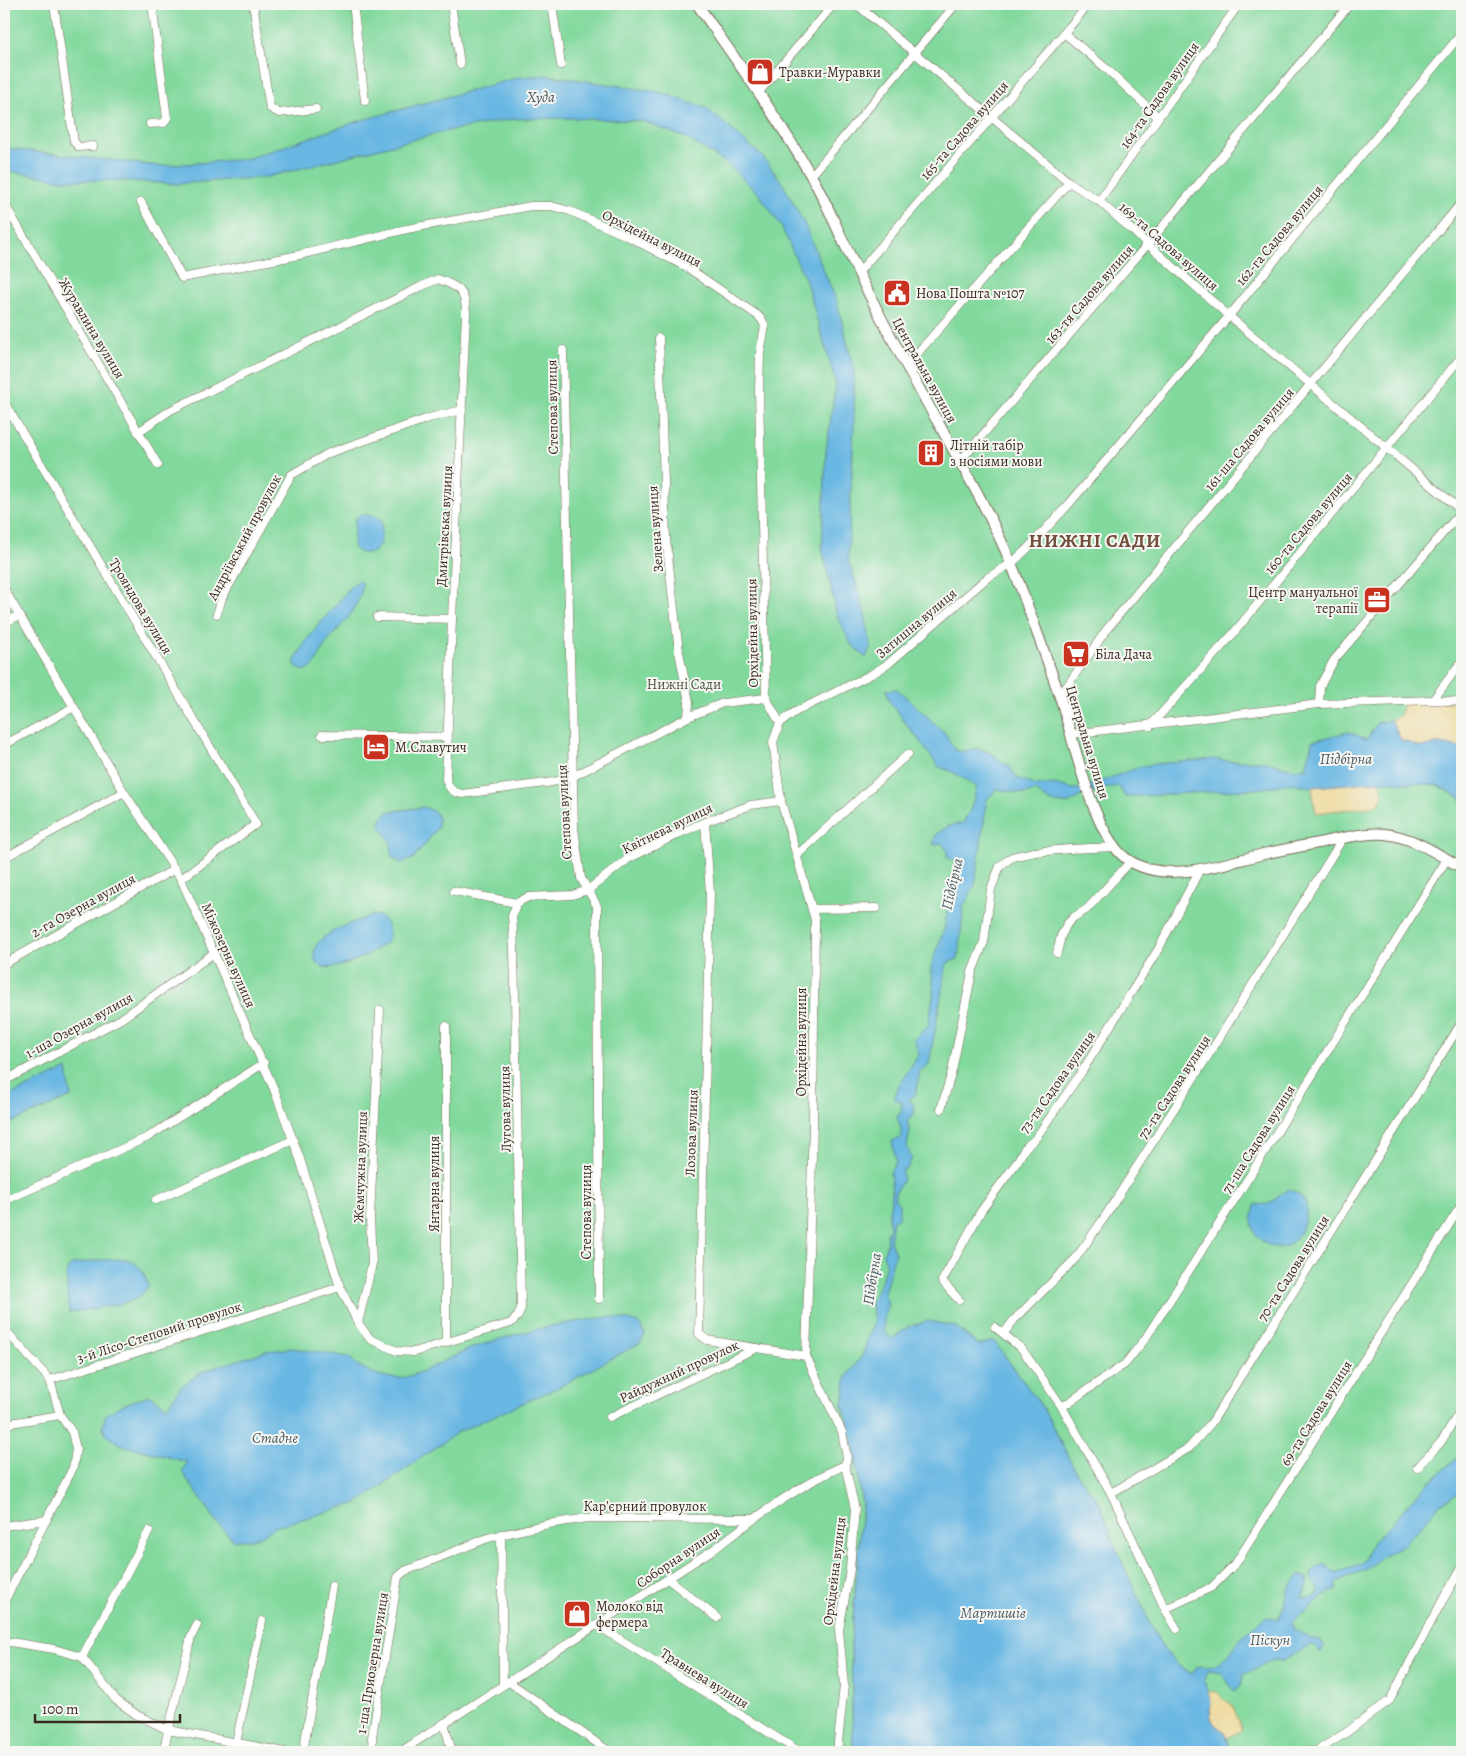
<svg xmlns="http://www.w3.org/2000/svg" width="1466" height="1756" font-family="Alegreya,serif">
<rect width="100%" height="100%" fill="#f6f6f2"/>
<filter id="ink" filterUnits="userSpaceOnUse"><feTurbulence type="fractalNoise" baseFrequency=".02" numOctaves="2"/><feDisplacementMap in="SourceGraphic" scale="10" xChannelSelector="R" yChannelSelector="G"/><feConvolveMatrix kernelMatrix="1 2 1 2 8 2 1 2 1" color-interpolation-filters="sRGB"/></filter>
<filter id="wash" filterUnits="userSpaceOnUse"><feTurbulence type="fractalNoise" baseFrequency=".0096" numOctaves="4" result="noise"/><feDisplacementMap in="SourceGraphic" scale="20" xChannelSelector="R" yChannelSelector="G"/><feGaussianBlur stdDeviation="1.12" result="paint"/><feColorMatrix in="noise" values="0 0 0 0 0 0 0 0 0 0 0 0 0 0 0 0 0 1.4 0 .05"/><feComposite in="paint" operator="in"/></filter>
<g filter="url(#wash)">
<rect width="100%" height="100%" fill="#efe1c3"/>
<path fill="#82d99d" stroke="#5e825e" d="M4,4H1462V1752H1230L1224,1731L1204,1681L1179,1666L1164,1650L1154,1632L1116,1549L1100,1503L1077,1474L1043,1408L994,1342L978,1345L955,1326L908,1327L892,1339L862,1356L846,1378L843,1406L853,1441L862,1504L851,1644L853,1752H4Z"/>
<g fill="#eeda9e" stroke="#94825e">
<path d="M1403,701L1462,702V747L1437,744L1420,747L1401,740L1391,720L1400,715Z"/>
<path d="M1380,781L1383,795L1377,806L1316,813L1312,787Z"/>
<path d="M1207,1692H1217L1233,1707L1243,1730L1226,1738C1223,1728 1216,1728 1212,1720C1208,1712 1211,1702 1207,1692Z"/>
</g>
<g fill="#69b7e3" stroke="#527080">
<path d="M546,75L659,92L706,108L762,156L783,184L804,223L837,302L854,370V426L848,559L864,609L871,646L866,658L851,644L837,616L822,547L826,451L836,384L806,281L781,226L759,194L726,163L686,138L642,121L571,118L513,119L447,131L267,177L174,184L128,181L63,180L4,170V148L160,166L246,159L362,120L520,77Z"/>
<path d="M361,514L373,516L382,521C381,533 383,553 367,553C362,554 356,551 353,547L355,519Z"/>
<path d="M359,581L362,583C361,610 340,625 325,645C321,651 316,665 311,668C305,673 299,670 295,664V660L308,638L352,585Z"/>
<path d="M897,689L945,733L953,747L958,752L976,749L987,751L1010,767L1017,778L1037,786L1054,784L1074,789H1080L1142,766L1155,764L1213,759L1228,761H1262L1290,768L1306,769L1312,741L1348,732L1367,739L1377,723L1391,720L1401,740L1420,747L1437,744L1462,747V799L1437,785L1380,781L1312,787L1292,783L1257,789L1125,797L1119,786C1107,788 1096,790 1085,794C1079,796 1076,800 1071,802C1058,808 1045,799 1036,791L1025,794L997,789L987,799L975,885L964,905L958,959L947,963L929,1064L920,1071L916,1094L908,1099L914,1105V1114L907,1121L910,1130L907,1147L912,1158L907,1169L902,1171L903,1180L895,1193V1200L899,1204V1217L893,1220L890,1242L895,1253L884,1293L888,1304L884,1317V1332L892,1339L908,1327L928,1321L955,1326L978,1345L994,1341L1043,1408L1077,1474L1100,1503L1116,1549L1154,1632L1164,1650L1179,1666L1192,1674L1198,1666C1225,1671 1229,1651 1244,1635C1251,1628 1258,1622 1266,1617L1278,1620C1287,1603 1285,1588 1300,1575L1307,1578L1308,1585L1302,1597L1307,1599L1316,1596L1320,1590L1312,1580L1311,1574L1317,1568L1325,1564L1335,1573L1355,1567L1363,1562L1372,1543L1393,1522L1412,1499L1462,1453V1494H1457L1440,1504L1405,1544L1382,1556L1376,1562L1367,1569L1338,1581L1335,1585L1337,1590C1320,1593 1308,1613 1293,1621V1629L1312,1639L1320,1640L1324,1646L1321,1654L1316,1647L1311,1645L1283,1661L1274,1660L1262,1665L1250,1673H1245L1240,1686L1234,1691L1222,1673L1208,1671L1204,1681L1211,1702L1210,1709L1211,1719L1216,1726L1224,1731L1230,1752H853L851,1644L862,1504L853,1441L843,1406L846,1378L862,1356L874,1320L871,1302L881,1282L886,1263L883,1254C889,1243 884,1237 890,1227L888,1219L892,1193L890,1173L896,1161L892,1141L901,1138L902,1132L897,1117L901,1112L902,1102L894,1099L899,1085L919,1054L914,1039L928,1027L934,990L931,967L945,926L948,906L958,897L947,881L954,876L957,862L946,857L948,852L942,843L933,845L936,834L949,826L963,823L971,808L977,787L951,771L939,767L890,702L886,690Z"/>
<path d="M424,807L435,812L438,818V827L433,834L413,859L401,863L392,857C392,853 392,848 391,844C388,832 370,825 388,812Z"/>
<path d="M374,915C387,916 393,934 386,943C371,953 335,975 319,965C296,938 358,921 374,915Z"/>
<path d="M67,1069L71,1097L4,1126V1098Z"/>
<path d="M1289,1189C1295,1192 1304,1197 1306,1204C1309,1217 1300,1235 1291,1243C1278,1254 1257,1242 1253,1228C1251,1221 1254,1211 1255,1205L1268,1204Z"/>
<path d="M127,1259C140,1265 145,1272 148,1286C144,1292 140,1297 133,1300C118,1306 87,1309 69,1313L66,1275L68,1268L73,1264L100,1260Z"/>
<path d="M609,1317C624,1320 642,1318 645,1335L640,1343L561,1386L458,1432L357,1503L275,1527L261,1536L248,1540H233L220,1526L182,1472L187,1462L122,1445L107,1436L102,1427L106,1415L118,1407L149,1395L167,1407L181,1387L201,1372L266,1351L292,1348L349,1357C360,1370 381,1378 397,1378C418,1378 454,1354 475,1347C518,1332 564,1322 609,1317Z"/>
</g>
</g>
<g filter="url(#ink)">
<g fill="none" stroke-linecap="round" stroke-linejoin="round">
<g stroke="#7a6a58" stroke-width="9">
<g id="minor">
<path d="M54,4L74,142L79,147L93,146"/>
<path d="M253,4L270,108L279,113L316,109"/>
<path d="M353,4L365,101"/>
<path d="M451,4L460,64"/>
<path d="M552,4L561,65"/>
<path d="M856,4L1069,182L1099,201L1229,316L1462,511"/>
<path d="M1064,33L1108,70L1158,117"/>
<path d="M759,92L834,4"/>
<path d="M150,124L164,123L167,118L152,4"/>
<path d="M811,176L956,4"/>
<path d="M1099,201L1239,4"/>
<path d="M141,202L182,278L299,255L407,229L531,206H551L570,211L627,236L688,268L757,315L762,320L765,326L760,353L759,391L766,698L780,723"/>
<path d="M4,203L158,465"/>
<path d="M858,273L1089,4"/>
<path d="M659,338L666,539L679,652L689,702L688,717"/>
<path d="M563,350L574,829L581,878L597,906L599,1299"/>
<path d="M906,366L1069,182"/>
<path d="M4,402L256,824L181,879"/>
<path d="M138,432L171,410L420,287L438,279C457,286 466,290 466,313L452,619L446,779C449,789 452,792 462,794L553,782L574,776L688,717L723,703L766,698"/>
<path d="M960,461L1147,245L1350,4"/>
<path d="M4,589L124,792L181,879L274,1089L300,1159L340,1287L358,1323L370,1339L397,1351L414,1352L511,1323L518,1316L521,1308L514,947L512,916L517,903"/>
<path d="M217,614L222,598L291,475L329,453L429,418L462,410"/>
<path d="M377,617L452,619"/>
<path d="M4,624L19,615"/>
<path d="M1060,696L1107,629L1462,202"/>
<path d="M1433,700L1462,661"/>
<path d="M1319,704L1320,686L1334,660L1462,511"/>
<path d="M1150,726L1232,635L1462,356"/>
<path d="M1072,734L1319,704L1433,700L1462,702"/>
<path d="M322,735L448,737"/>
<path d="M4,745L74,707"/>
<path d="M705,822L710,893L699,1334L707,1340L806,1356"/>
<path d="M797,855L908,754"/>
<path d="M4,858L124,792"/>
<path d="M454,891L517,903L528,897L572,895L588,890L628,859L680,833L705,822L751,805L781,801"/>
<path d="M812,909L877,908"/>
<path d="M1057,953L1061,936L1067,924L1074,917L1087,909L1130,862"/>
<path d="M4,964L175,869"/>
<path d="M446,1026V1341"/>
<path d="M4,1081L121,1019L214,953"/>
<path d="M941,1109L952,1071L972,972L984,942L991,889L1000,866L1012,857L1034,852L1070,849L1115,847"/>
<path d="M156,1200L293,1140"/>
<path d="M4,1201L148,1137L264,1063"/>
<path d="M959,1300L942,1281L981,1211L1017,1162L1025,1148L1035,1139L1081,1073L1159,948L1200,869"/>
<path d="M358,1323L372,1264L370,1218L380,1010"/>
<path d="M995,1327L1022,1349L1062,1407L1111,1493L1165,1609L1177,1629"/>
<path d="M4,1333H8L50,1380L60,1415L72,1432L76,1449L73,1468L4,1602"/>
<path d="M1004,1333L1014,1320L1076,1258L1106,1215L1218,1040L1343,838"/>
<path d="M50,1380L340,1287"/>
<path d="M1062,1407L1125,1364L1145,1339L1249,1177L1447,859"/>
<path d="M610,1417L757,1348"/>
<path d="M4,1424L60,1415"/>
<path d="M1417,1468L1441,1442L1462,1408"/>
<path d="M1111,1493L1189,1448L1212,1422L1462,1022"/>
<path d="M4,1526L46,1520"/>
<path d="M501,1534L503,1685"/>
<path d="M668,1579L717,1618"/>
<path d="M1165,1609L1212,1587L1236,1563L1462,1204"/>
<path d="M597,1625L800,1752"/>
<path d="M4,1641L54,1649L82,1657L116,1700L137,1715L168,1730L285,1752"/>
<path d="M82,1657L149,1531"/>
<path d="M509,1682L610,1752"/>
<path d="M444,1723L452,1752"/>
<path d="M163,1752L191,1637L197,1625"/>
<path d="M234,1752L262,1621"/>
<path d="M303,1752L332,1586"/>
<path d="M373,1752L372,1737L398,1577L405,1571L488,1538L548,1524L588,1518L753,1519"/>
<path d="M400,1752L717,1547C757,1516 799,1485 845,1465"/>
<path d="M837,1752L844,1685L839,1630L850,1569L855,1509L845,1465L847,1458L842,1432L806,1356L813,1123L815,920L781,801L773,742L780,723L795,712L872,674L888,664L987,578L1012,563L1027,549L1069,504L1229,316L1462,33"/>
<path d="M1315,1752L1347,1732L1390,1700L1440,1605L1462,1567"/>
</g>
</g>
<g stroke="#7a6a58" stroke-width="12">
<path id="tertiary" d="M697,4C736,60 776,115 810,174C826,200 837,230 851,257C868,293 886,328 905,363C945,438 993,511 1022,591C1035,627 1048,662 1060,697C1074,739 1092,835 1127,859C1166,887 1226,862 1268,853C1289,848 1311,845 1332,840C1350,837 1367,832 1385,834C1413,837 1438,854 1462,868"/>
</g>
<use href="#minor" stroke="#fff" stroke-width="8"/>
<use href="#tertiary" stroke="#fff" stroke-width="10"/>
</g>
</g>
<defs>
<g id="shop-square" transform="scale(1.4375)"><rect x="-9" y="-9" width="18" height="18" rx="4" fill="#c8321e" stroke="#f6f6f2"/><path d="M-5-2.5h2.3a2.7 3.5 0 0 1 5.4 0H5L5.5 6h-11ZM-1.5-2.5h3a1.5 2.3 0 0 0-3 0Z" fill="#fff"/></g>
<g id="civic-square" transform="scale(1.4375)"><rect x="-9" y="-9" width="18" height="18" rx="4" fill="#c8321e" stroke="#f6f6f2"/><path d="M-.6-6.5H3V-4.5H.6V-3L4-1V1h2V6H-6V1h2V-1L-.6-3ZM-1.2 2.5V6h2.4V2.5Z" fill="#fff"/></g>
<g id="building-square" transform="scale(1.4375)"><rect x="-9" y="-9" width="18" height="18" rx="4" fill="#c8321e" stroke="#f6f6f2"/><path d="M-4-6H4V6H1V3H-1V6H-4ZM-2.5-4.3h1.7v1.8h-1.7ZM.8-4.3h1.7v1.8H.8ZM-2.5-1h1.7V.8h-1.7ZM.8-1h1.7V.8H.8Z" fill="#fff"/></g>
<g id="office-square" transform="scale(1.4375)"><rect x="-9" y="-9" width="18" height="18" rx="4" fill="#c8321e" stroke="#f6f6f2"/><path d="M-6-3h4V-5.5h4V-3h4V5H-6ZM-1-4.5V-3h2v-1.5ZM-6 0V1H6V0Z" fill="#fff"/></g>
<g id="supermarket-square" transform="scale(1.4375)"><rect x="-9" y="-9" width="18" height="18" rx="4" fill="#c8321e" stroke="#f6f6f2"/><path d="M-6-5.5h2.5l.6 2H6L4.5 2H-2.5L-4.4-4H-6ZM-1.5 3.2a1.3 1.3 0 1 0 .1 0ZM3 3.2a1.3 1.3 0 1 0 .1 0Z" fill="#fff"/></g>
<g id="hotel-square" transform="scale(1.4375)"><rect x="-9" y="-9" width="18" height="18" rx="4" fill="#c8321e" stroke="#f6f6f2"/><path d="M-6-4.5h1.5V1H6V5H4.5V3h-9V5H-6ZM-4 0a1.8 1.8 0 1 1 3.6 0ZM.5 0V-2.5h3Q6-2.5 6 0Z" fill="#fff"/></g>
</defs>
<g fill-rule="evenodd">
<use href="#shop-square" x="760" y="72"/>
<use href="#civic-square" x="897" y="293"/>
<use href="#building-square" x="931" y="453"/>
<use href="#office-square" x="1377" y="600"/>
<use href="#supermarket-square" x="1076" y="654"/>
<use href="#hotel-square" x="376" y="747"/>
<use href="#shop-square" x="577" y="1614"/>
</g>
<g text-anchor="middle" stroke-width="4" stroke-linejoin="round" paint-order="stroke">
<g font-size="14" fill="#3b2a1e" stroke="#f6f6f2" text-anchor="start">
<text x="779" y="77">Травки-Муравки</text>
<text x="916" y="298">Нова Пошта №107</text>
<text x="950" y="450">Літній табір<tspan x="950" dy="16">з носіями мови</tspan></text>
<text x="1358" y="597" text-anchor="end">Центр мануальної<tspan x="1358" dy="16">терапії</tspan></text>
<text x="1095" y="659">Біла Дача</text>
<text x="395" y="752">М.Славутич</text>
<text x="596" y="1611">Молоко від<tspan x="596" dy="16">фермера</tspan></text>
</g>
<g font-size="14" fill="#3b2a1e" stroke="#f6f6f2">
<text transform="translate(1159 95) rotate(-55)" y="5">164-та Садова вулиця</text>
<text transform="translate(964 130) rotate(-49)" y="5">165-та Садова вулиця</text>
<text transform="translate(1279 235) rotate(-50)" y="5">162-га Садова вулиця</text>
<text transform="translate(652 238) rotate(27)" y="5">Орхідейна вулиця</text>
<text transform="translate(1169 246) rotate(41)" y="5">169-та Садова вулиця</text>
<text transform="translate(1089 294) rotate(-49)" y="5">163-тя Садова вулиця</text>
<text transform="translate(92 328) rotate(59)" y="5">Журавлина вулиця</text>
<text transform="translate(925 370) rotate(61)" y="5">Центральна вулиця</text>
<text transform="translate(552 407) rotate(-91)" y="5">Степова вулиця</text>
<text transform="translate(1249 439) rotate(-50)" y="5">161-ша Садова вулиця</text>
<text transform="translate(1308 523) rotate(-50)" y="5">160-та Садова вулиця</text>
<text transform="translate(444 526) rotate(-87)" y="5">Дмитрівська вулиця</text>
<text transform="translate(655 529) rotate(-94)" y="5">Зелена вулиця</text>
<text transform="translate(244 537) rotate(-62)" y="5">Андріївський провулок</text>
<text transform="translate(141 606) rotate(59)" y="5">Трояндова вулиця</text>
<text transform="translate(916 623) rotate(-40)" y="5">Затишна вулиця</text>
<text transform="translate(752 633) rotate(-91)" y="5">Орхідейна вулиця</text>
<text transform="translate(1088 742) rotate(73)" y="5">Центральна вулиця</text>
<text transform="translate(564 812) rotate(-93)" y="5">Степова вулиця</text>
<text transform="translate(667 828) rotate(-26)" y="5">Квітнева вулиця</text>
<text transform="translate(83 905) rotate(-29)" y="5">2-га Озерна вулиця</text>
<text transform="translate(229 955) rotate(66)" y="5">Міжозерна вулиця</text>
<text transform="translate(79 1025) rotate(-29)" y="5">1-ша Озерна вулиця</text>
<text transform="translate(801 1042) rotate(-90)" y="5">Орхідейна вулиця</text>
<text transform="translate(1057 1082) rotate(-55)" y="5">73-тя Садова вулиця</text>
<text transform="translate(1174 1087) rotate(-57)" y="5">72-га Садова вулиця</text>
<text transform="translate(505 1109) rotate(-91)" y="5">Лугова вулиця</text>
<text transform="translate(691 1133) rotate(-88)" y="5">Лозова вулиця</text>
<text transform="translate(1258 1139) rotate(-58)" y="5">71-ша Садова вулиця</text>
<text transform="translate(360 1167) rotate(-88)" y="5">Жемчужна вулиця</text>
<text transform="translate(434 1184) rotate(-90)" y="5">Янтарна вулиця</text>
<text transform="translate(586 1212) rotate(-90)" y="5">Степова вулиця</text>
<text transform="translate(1293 1268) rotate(-58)" y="5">70-та Садова вулиця</text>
<text transform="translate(159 1332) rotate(-18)" y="5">3-й Лісо-Степовий провулок</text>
<text transform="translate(679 1371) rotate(-25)" y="5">Райдужний провулок</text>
<text transform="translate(1316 1413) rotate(-58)" y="5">69-та Садова вулиця</text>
<text x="645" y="1511">Карʼєрний провулок</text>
<text transform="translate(678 1557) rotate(-34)" y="5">Соборна вулиця</text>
<text transform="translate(834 1571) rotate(-83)" y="5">Орхідейна вулиця</text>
<text transform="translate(372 1663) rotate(-81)" y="5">1-ша Приозерна вулиця</text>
<text transform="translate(705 1678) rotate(32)" y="5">Травнева вулиця</text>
</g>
<g font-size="14" fill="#4d563e" stroke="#f6f6f2">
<text x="684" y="689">Нижні Сади</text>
</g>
<g font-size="15" font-style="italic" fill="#4b5b63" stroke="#f6f6f2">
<text x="541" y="102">Худа</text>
<text x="1346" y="764">Підбірна</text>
<text transform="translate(952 884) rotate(-77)" y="5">Підбірна</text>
<text transform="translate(872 1279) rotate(-81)" y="5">Підбірна</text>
<text x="275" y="1443">Стадне</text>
<text x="993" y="1618">Мартишів</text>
<text x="1270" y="1645">Піскун</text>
</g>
<g font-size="19" font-weight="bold" letter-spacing="1" fill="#714f3c" stroke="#f6f6f2">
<text x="1095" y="547">НИЖНІ САДИ</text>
</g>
</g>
<rect width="1466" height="1756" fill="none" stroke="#f6f6f2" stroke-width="20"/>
<path d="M35 1714v8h145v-8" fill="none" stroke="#3b2a1e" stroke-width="2.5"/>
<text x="42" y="1714" font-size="15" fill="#3b2a1e" stroke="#f6f6f2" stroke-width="4" paint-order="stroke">100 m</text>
</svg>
